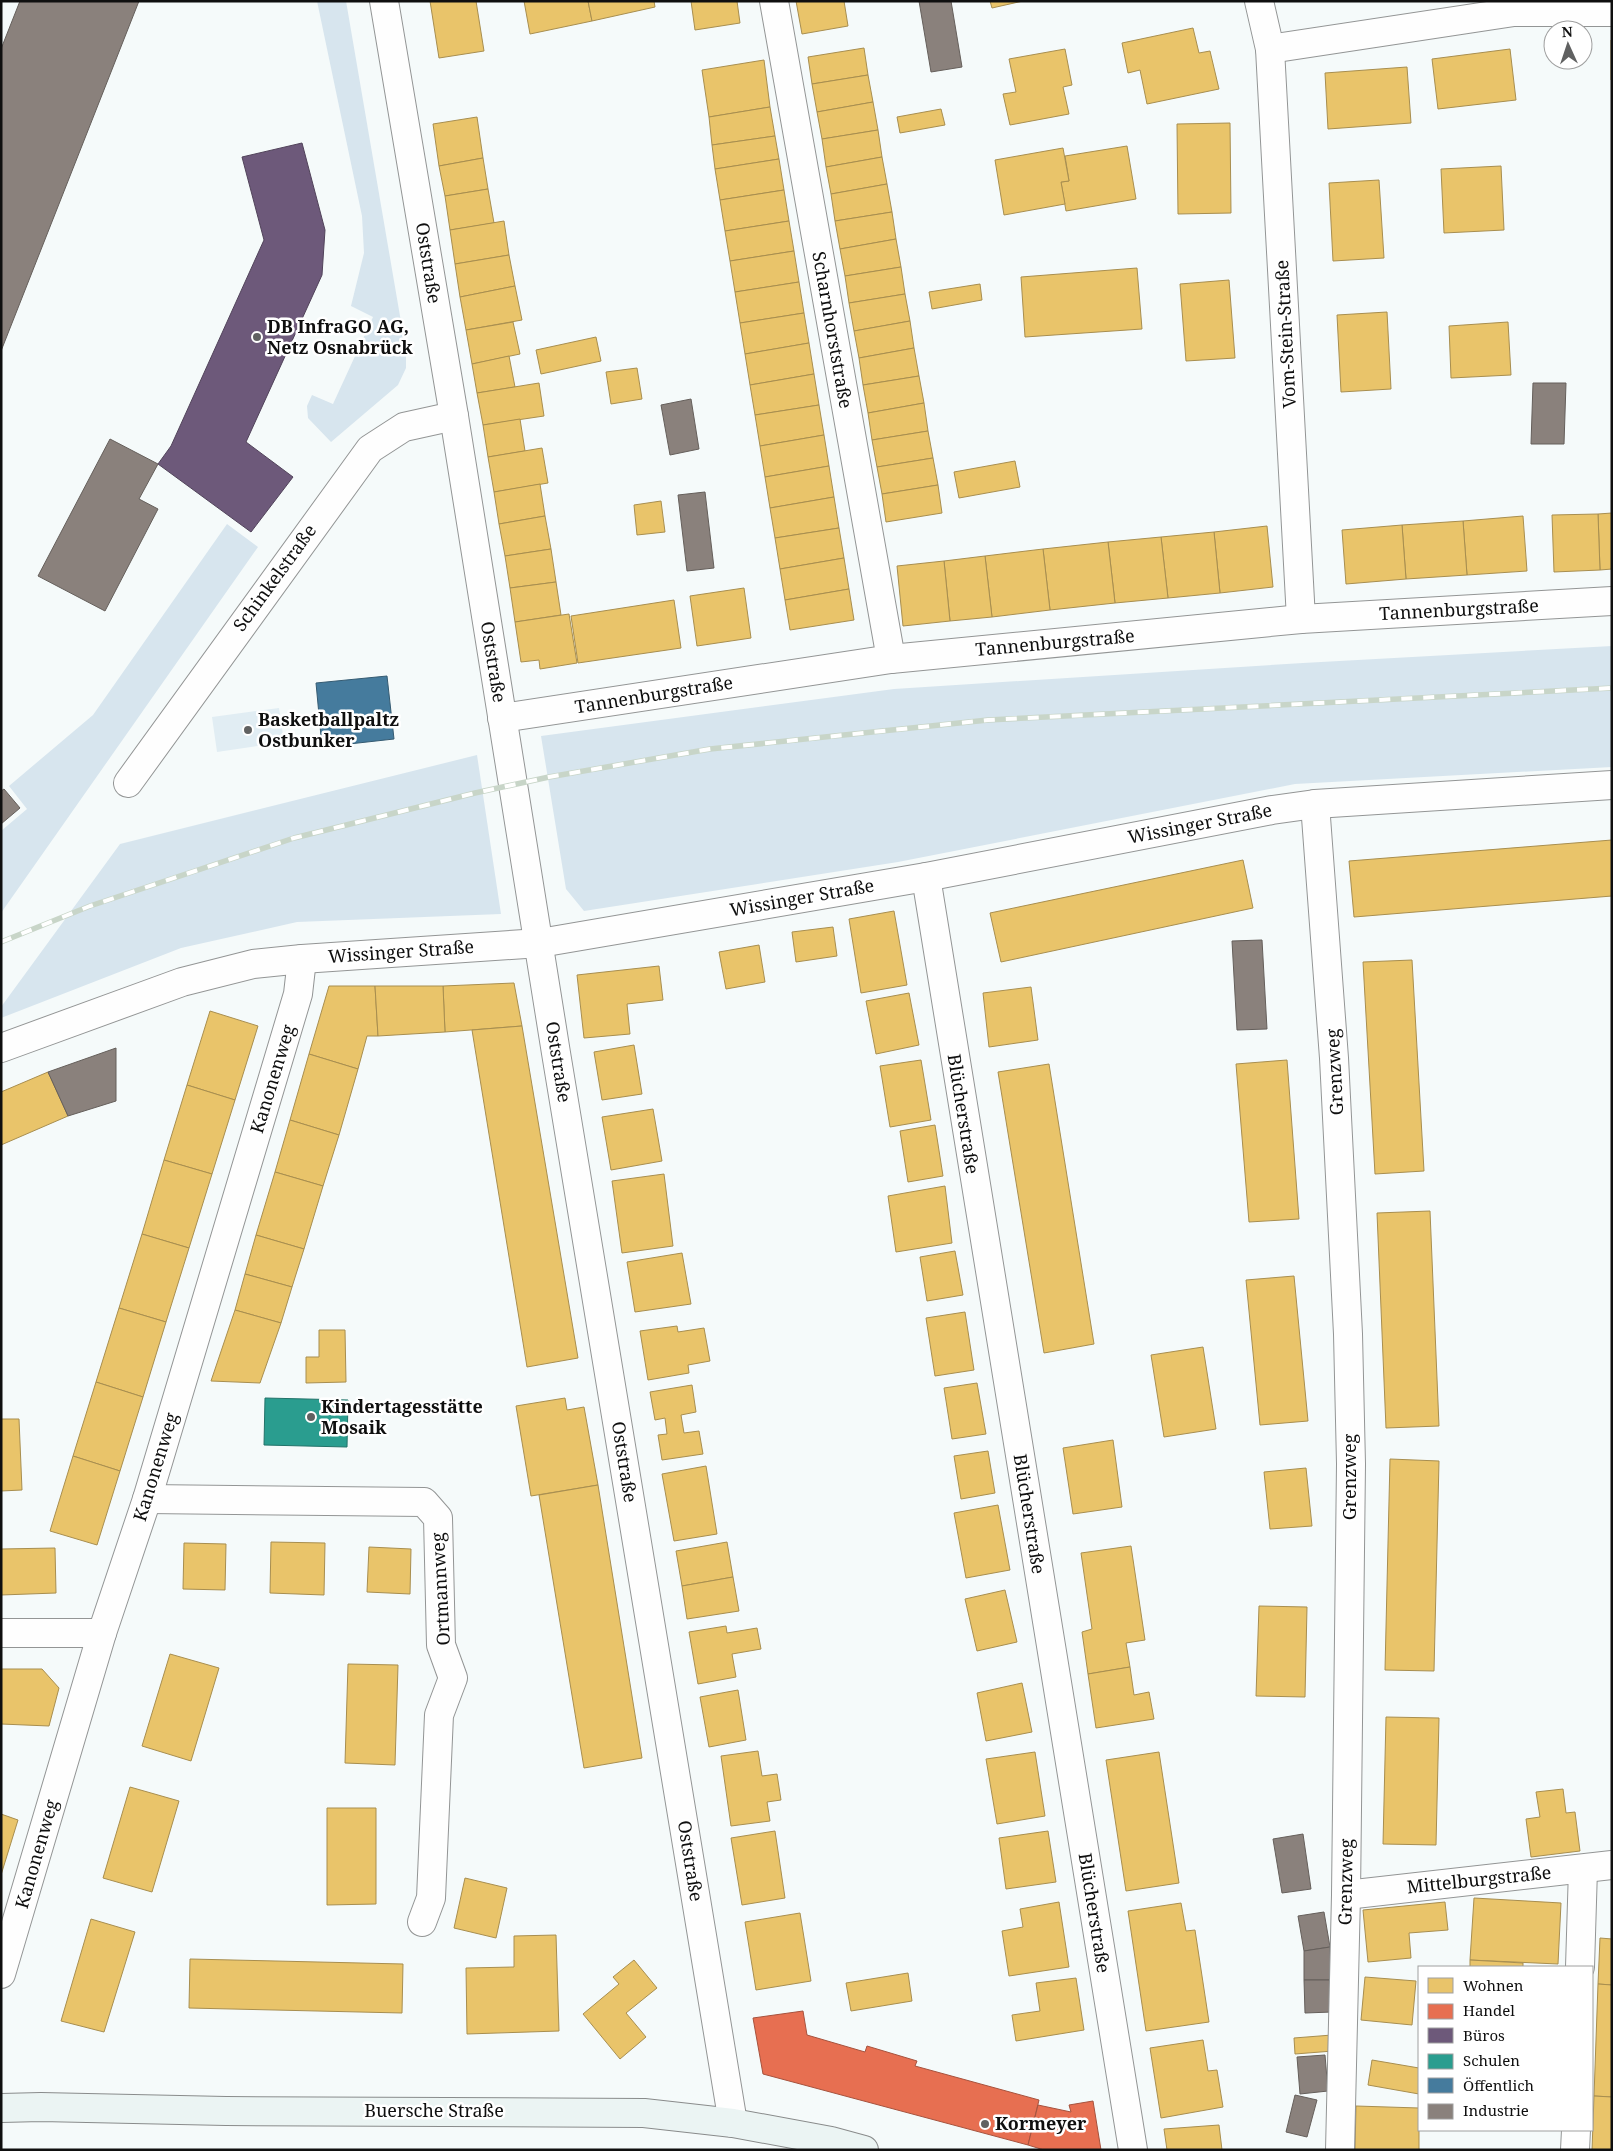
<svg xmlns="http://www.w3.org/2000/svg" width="1613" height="2151" font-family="'Noto Serif',serif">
<rect width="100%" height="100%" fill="#f5fafa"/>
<g fill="#d7e5ee">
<path d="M317,1H346L406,351V368L398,385L331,442L308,418L307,406L312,395L333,404L373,317L351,306L364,253L362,216Z"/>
<path d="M227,524L258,547L1,913V831L27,809L9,786L93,715Z"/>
<path d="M1612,646V767L1295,784L898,862L584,911L566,889L541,736L894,689L1303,663Z"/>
<path d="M477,755L501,914L297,922L181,948L1,1018V1007L120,844Z"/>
</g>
<path fill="#e1edf3" d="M279,708L284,742L217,752L212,717Z"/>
<g fill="#e9c46a" stroke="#a88e4f">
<path d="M430,1H476L484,51L439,58Z"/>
<path d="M524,1H588L592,21L530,34Z"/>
<path d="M588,1H654L655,7L592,21Z"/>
<path d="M691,1H737L740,23L695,30Z"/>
<path d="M796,1H844L848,26L802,34Z"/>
<path d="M990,1H1023L992,8Z"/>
<path d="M1193,28L1199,53L1210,51L1219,89L1147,104L1140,70L1128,73L1122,43Z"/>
<path d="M1612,39V80H1611V40Z"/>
<path d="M864,48L868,75L812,84L808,57Z"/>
<path d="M1065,49L1072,85L1063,87L1069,114L1010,125L1003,94L1016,92L1009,59Z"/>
<path d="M1510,49L1516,100L1438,109L1432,59Z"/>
<path d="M764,60L770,107L709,117L702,70Z"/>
<path d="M1407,67L1411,123L1328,129L1325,73Z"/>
<path d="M868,75L873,102L817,112L812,84Z"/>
<path d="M873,102L878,130L822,139L817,112Z"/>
<path d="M770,107L775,136L712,145L709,117Z"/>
<path d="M941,109L945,125L900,133L897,117Z"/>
<path d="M477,117L483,158L439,166L433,124Z"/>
<path d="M1230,123L1231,213L1178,214L1177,124Z"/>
<path d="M878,130L882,157L826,167L822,139Z"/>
<path d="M775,136L779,159L715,169L712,145Z"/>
<path d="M1127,146L1136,199L1066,211L1061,182L1069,181L1065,156Z"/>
<path d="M1063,148L1069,181L1061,182L1065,204L1004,215L995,160Z"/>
<path d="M882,157L887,184L831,194L826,167Z"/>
<path d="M483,158L488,189L445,196L439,166Z"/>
<path d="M779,159L784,190L720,200L715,169Z"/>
<path d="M1501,166L1504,230L1444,233L1441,169Z"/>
<path d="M1379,180L1384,258L1333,261L1329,183Z"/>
<path d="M887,184L892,212L835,221L831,194Z"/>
<path d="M488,189L494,223L450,230L445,196Z"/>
<path d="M784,190L789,221L725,231L720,200Z"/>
<path d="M892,212L896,239L840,249L835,221Z"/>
<path d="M504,221L509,255L455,264L450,230Z"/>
<path d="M789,221L794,251L730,261L725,231Z"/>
<path d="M896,239L901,267L845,276L840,249Z"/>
<path d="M794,251L799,282L735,292L730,261Z"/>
<path d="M509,255L515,286L460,297L455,264Z"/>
<path d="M901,267L905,294L849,303L845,276Z"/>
<path d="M1137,268L1142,329L1025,337L1021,277Z"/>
<path d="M1229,280L1235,358L1186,361L1180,284Z"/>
<path d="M799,282L804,313L740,323L735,292Z"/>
<path d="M980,284L982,300L932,309L929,292Z"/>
<path d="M515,286L522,320L466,330L460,297Z"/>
<path d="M905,294L910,321L854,331L849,303Z"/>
<path d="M1387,312L1391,389L1341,392L1337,315Z"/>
<path d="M804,313L809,343L745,354L740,323Z"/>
<path d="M910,321L914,348L859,358L854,331Z"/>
<path d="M513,322L520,354L472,364L466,330Z"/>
<path d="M1508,322L1511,375L1451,378L1449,326Z"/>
<path d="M596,337L601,361L541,374L536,350Z"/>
<path d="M809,343L814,374L750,385L745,354Z"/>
<path d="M914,348L919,376L863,385L859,358Z"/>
<path d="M509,356L515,387L477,393L472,364Z"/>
<path d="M637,368L642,399L611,404L606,372Z"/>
<path d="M814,374L819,405L755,415L750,385Z"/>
<path d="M919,376L924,403L868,413L863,385Z"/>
<path d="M539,383L544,416L483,425L477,393Z"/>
<path d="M924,403L928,431L872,440L868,413Z"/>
<path d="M819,405L824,435L760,446L755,415Z"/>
<path d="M520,419L525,451L488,457L483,425Z"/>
<path d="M928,431L933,458L877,467L872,440Z"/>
<path d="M824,435L829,466L765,477L760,446Z"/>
<path d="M542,448L548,483L494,492L488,457Z"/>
<path d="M933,458L938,485L882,494L877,467Z"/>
<path d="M1015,461L1020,487L959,498L954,472Z"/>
<path d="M829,466L834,497L770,508L765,477Z"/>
<path d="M540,484L545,516L499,524L494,492Z"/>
<path d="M938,485L942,513L886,522L882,494Z"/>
<path d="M834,497L839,528L775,538L770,508Z"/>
<path d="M661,501L665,532L637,535L634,505Z"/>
<path d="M1612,513V569L1600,570L1598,514Z"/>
<path d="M1598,514L1600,570L1554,572L1552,515Z"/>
<path d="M545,516L551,549L505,556L499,524Z"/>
<path d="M1523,516L1527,571L1467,575L1463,521Z"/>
<path d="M1463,521L1467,575L1406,579L1402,525Z"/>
<path d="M1402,525L1406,579L1346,584L1342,530Z"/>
<path d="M1267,526L1273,587L1220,593L1214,532Z"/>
<path d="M839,528L844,558L780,569L775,538Z"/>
<path d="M1214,532L1220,593L1168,598L1161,537Z"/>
<path d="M1161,537L1168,598L1115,603L1108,542Z"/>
<path d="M1108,542L1115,603L1050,610L1043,549Z"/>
<path d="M551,549L556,582L510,588L505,556Z"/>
<path d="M1043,549L1050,610L992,617L985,556Z"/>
<path d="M985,556L992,617L950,621L944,561Z"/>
<path d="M844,558L849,589L785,600L780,569Z"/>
<path d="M944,561L950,621L903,626L897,566Z"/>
<path d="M556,582L561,615L515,622L510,588Z"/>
<path d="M744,588L751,638L697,646L690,596Z"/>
<path d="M849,589L854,620L790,630L785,600Z"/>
<path d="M674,600L681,648L578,663L571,616Z"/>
<path d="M569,614L577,663L540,669L539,660L521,662L515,622Z"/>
<path d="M1612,840V896L1354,917L1349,861Z"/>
<path d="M1243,860L1253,908L1001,962L990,913Z"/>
<path d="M894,911L907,985L861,993L849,919Z"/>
<path d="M833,927L837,956L796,962L792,932Z"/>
<path d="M759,945L765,982L726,989L719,952Z"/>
<path d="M1412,960L1424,1171L1375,1174L1363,962Z"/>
<path d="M659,966L663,1000L627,1004L630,1034L584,1038L577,975Z"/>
<path d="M514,983L522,1026L445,1032L443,986Z"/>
<path d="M329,986H375L378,1036H367L358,1069L309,1054Z"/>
<path d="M375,986H443L445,1032L378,1036Z"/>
<path d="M1031,987L1038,1040L989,1047L983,993Z"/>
<path d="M909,993L919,1045L876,1054L866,1001Z"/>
<path d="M210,1011L258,1026L235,1100L187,1085Z"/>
<path d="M522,1026L578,1358L527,1367L472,1030Z"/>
<path d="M634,1045L642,1094L602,1100L594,1052Z"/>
<path d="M309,1054L358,1069L339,1135L290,1120Z"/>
<path d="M921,1060L931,1120L890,1127L880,1066Z"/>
<path d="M1287,1060L1299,1219L1249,1222L1236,1064Z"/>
<path d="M1049,1064L1094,1344L1044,1353L998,1072Z"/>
<path d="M48,1072L68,1116L1,1145V1092Z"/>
<path d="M187,1085L235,1100L212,1174L164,1160Z"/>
<path d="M653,1109L662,1161L611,1170L602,1117Z"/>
<path d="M290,1120L339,1135L323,1186L275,1172Z"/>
<path d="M935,1125L943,1176L908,1182L900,1131Z"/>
<path d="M164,1160L212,1174L189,1248L142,1234Z"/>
<path d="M275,1172L323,1186L304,1249L256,1235Z"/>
<path d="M664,1174L673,1246L622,1253L612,1181Z"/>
<path d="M945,1186L952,1243L896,1252L888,1196Z"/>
<path d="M1430,1211L1439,1426L1386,1428L1377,1213Z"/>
<path d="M142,1234L189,1248L166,1322L119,1308Z"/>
<path d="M256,1235L304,1249L292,1287L245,1274Z"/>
<path d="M955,1251L963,1295L927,1301L920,1257Z"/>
<path d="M682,1253L691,1304L635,1312L627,1262Z"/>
<path d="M245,1274L292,1287L281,1323L235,1310Z"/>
<path d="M1294,1276L1308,1421L1260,1425L1246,1280Z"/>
<path d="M119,1308L166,1322L143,1397L96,1382Z"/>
<path d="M235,1310L281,1323L260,1383L211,1381Z"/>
<path d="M965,1312L974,1370L935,1376L926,1318Z"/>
<path d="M677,1326L678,1332L704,1328L710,1361L688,1365L689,1373L648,1380L640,1331Z"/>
<path d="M319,1330H345L346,1382L306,1383V1357H319Z"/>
<path d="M1203,1347L1216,1429L1164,1437L1151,1355Z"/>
<path d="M96,1382L143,1397L120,1471L73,1456Z"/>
<path d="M977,1383L986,1434L952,1439L944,1388Z"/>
<path d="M692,1385L696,1412L681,1415L684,1433L699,1431L703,1454L662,1460L658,1435L667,1434L665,1418L655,1420L650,1392Z"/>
<path d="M565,1398L567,1410L584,1407L598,1485L531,1496L516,1406Z"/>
<path d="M1,1419H19L22,1490L1,1491Z"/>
<path d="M1113,1440L1122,1507L1073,1514L1063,1448Z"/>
<path d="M988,1451L995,1493L961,1499L954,1456Z"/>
<path d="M73,1456L120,1471L97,1545L50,1531Z"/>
<path d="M1390,1459L1439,1461L1434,1671L1385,1670Z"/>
<path d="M706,1466L717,1534L674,1541L662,1474Z"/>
<path d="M1306,1468L1312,1526L1270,1529L1264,1472Z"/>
<path d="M598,1485L642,1758L584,1768L539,1495Z"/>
<path d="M998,1505L1010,1570L966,1578L954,1513Z"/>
<path d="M271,1542L325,1543L324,1595L270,1593Z"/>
<path d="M727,1542L733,1577L682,1586L676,1551Z"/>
<path d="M184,1543L226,1544L225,1590L183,1589Z"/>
<path d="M1131,1546L1145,1640L1126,1643L1130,1667L1088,1674L1082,1632L1092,1629L1081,1553Z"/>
<path d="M369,1547L411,1549L410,1594L367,1592Z"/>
<path d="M55,1548L56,1593L1,1595V1549Z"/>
<path d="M733,1577L739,1611L687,1619L682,1586Z"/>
<path d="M1005,1590L1017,1642L977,1651L965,1599Z"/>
<path d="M1259,1606L1307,1607L1305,1697L1256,1696Z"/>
<path d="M726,1626L727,1633L757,1628L761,1649L732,1654L736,1677L698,1684L689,1632Z"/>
<path d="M170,1654L219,1668L191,1761L142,1746Z"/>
<path d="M348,1664L398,1665L395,1765L345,1763Z"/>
<path d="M1130,1667L1134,1695L1149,1692L1154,1719L1096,1728L1088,1674Z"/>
<path d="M1,1669H42L59,1688L49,1726L1,1724Z"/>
<path d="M1022,1683L1032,1732L986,1741L977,1693Z"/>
<path d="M738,1690L746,1740L709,1747L700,1697Z"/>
<path d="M1386,1717L1439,1718L1436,1845L1383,1844Z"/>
<path d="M758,1751L762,1776L777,1774L781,1800L767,1802L770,1821L731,1826L721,1756Z"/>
<path d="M1035,1752L1045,1816L997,1824L986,1759Z"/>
<path d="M1159,1752L1179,1883L1126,1891L1106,1760Z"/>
<path d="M130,1787L179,1801L152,1892L103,1878Z"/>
<path d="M1563,1789L1566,1813L1575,1812L1580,1851L1531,1857L1526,1819L1540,1817L1536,1792Z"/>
<path d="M327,1808H376V1904L327,1905Z"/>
<path d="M1,1814L18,1820L1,1875Z"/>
<path d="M775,1831L785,1898L742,1905L731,1838Z"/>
<path d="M1048,1831L1056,1882L1006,1889L999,1838Z"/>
<path d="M465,1878L507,1888L496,1938L454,1928Z"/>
<path d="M1474,1898L1561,1903L1558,1964L1470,1960Z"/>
<path d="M1059,1902L1069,1967L1009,1976L1002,1931L1023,1927L1020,1909Z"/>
<path d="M1445,1902L1448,1930L1409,1933L1411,1958L1368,1962L1363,1910Z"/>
<path d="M1181,1903L1186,1931L1195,1930L1209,2022L1146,2031L1128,1911Z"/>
<path d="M800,1913L811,1981L756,1990L745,1922Z"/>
<path d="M91,1919L135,1932L104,2032L61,2021Z"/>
<path d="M556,1935L559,2031L467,2034L466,1968L514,1967V1936Z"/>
<path d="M1600,1938L1612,1939V1985L1598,1984Z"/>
<path d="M190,1959L403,1964L402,2013L189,2008Z"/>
<path d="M634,1960L657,1988L626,2013L646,2037L620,2059L583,2014L619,1984L613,1977Z"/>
<path d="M1470,1960L1523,1963V1967H1470Z"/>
<path d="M908,1973L912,2001L851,2011L846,1983Z"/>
<path d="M1365,1977L1416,1981L1412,2025L1361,2020Z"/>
<path d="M1076,1978L1084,2030L1016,2041L1012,2015L1040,2011L1036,1983Z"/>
<path d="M1598,1984L1612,1985V2097L1594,2096Z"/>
<path d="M1332,2035L1333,2051L1295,2054L1294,2038Z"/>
<path d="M1203,2040L1208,2071L1217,2070L1223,2107L1161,2118L1150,2048Z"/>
<path d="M1372,2060L1419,2068V2094L1368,2085Z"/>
<path d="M1594,2096L1612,2097V2150H1592Z"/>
<path d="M1356,2106L1419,2108V2150H1355Z"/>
<path d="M1219,2125L1222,2150H1167L1164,2129Z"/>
</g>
<g fill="#e76f51" stroke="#a6523d">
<path d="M803,2011L807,2035L865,2052L867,2046L917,2061L915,2066L1039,2100L1028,2145L763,2074L753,2018Z"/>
<path d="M1093,2101L1101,2150H1044L1028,2145L1038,2105L1071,2112L1069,2105Z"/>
</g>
<path fill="#6d597a" stroke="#51435a" d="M302,143L325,230L322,275L246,442L293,477L251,532L158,464L171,446L264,240L242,157Z"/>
<path fill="#2a9d8f" stroke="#227269" d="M265,1398L348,1400L347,1447L264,1445Z"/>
<path fill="#457b9d" stroke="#355b72" d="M387,676L394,739L322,747L316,683Z"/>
<g fill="#8a817c" stroke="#655f5b">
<path d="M20,1H139L1,351V49Z"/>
<path d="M919,1H951L962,67L931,72Z"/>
<path d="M1533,383H1566L1564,444H1531Z"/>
<path d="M691,399L699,449L670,455L661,405Z"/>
<path d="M110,439L158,464L139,499L158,509L105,611L38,576Z"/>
<path d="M705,492L714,568L687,571L678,495Z"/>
<path d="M4,789L20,808L1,824V791Z"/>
<path d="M1262,940L1267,1029L1237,1030L1232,941Z"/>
<path d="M116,1048V1101L68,1116L48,1072Z"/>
<path d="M1303,1834L1311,1889L1282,1893L1273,1839Z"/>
<path d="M1324,1912L1330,1947L1304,1951L1298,1916Z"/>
<path d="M1330,1947L1331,1980H1304V1951Z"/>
<path d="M1304,1980H1331L1332,2012L1305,2013Z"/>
<path d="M1325,2055L1328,2091L1300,2094L1297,2057Z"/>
<path d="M1295,2095L1317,2100L1307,2137L1286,2132Z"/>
</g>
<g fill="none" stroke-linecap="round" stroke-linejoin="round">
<g stroke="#939595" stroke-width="30">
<g id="minor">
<path d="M384,1L454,416L556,1053L733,2123"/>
<path d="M774,1L891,659"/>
<path d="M1259,1L1270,49L1301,619"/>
<path d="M1270,49L1514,12H1612"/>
<path d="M502,718L891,659L1301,619L1612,601"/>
<path d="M128,783L370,449L404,427L454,416"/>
<path d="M1315,804L1334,1058L1348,1334L1351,1464L1346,1895L1340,2150"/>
<path d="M926,877L1133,2150"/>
<path d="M1,1048L182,982L253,964L302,959L540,943L926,877L1272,810L1315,804L1612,785"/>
<path d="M147,1499L424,1502L438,1518L441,1645L453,1678L439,1715L431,1898L422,1922"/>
<path d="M1,1633H102"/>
<path d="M1346,1895L1612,1865"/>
<path d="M1580,1967L1583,1869"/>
<path d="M1,1974L102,1633L147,1499L298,994L302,959"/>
<path d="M1575,2150L1576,2130"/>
</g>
</g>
<g stroke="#898b8b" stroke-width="30">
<path id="secondary" d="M1,2108L41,2107L226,2111L644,2113L733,2123L831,2141L864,2150"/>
</g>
<use href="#minor" stroke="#fefefe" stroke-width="28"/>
<use href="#secondary" stroke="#ebf4f3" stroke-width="28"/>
<g stroke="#c8d5c8" stroke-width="5.5">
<path id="rail" d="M1,942L90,906L294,838L475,793L549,777L710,749L988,720L1612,688"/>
</g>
<use href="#rail" stroke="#fff" stroke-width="4" stroke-dasharray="11" stroke-linecap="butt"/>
</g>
<g fill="#606161" stroke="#fff" stroke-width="2">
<circle cx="257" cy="337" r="5"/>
<circle cx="248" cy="730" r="5"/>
<circle cx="311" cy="1417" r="5"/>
<circle cx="985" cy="2124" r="5"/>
</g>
<g text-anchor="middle" stroke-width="5" stroke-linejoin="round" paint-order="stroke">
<g font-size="18" fill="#0f0f0f" stroke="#fff">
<text transform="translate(428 263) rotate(81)" y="6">Oststraße</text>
<text transform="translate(832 330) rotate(80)" y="6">Scharnhorststraße</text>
<text transform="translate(1286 334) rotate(-93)" y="6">Vom-Stein-Straße</text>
<text transform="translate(275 578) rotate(-54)" y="6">Schinkelstraße</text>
<text transform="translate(1459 610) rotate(-3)" y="6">Tannenburgstraße</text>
<text transform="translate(1055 643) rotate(-5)" y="6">Tannenburgstraße</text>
<text transform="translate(493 662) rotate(81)" y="6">Oststraße</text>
<text transform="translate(654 695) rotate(-9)" y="6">Tannenburgstraße</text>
<text transform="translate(1200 824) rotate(-11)" y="6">Wissinger Straße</text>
<text transform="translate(802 898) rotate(-10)" y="6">Wissinger Straße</text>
<text transform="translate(401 952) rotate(-4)" y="6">Wissinger Straße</text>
<text transform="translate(558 1062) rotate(81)" y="6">Oststraße</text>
<text transform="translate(1335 1072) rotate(-93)" y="6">Grenzweg</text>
<text transform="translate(273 1079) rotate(-73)" y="6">Kanonenweg</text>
<text transform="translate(963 1114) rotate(81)" y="6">Blücherstraße</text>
<text transform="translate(624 1462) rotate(81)" y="6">Oststraße</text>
<text transform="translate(156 1467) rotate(-73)" y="6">Kanonenweg</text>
<text transform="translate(1350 1477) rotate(-90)" y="6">Grenzweg</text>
<text transform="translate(1029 1514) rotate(81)" y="6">Blücherstraße</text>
<text transform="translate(441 1589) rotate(-93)" y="6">Ortmannweg</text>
<text transform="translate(37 1854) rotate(-74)" y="6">Kanonenweg</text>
<text transform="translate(690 1861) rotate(81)" y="6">Oststraße</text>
<text transform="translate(1479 1880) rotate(-6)" y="6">Mittelburgstraße</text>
<text transform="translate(1346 1882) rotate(-89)" y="6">Grenzweg</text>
<text transform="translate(1094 1913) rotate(81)" y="6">Blücherstraße</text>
<text x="434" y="2117">Buersche Straße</text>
</g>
<g font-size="18" font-weight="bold" fill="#0f0f0f" stroke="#fff" text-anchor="start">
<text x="267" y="333">DB InfraGO AG,<tspan x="267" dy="21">Netz Osnabrück</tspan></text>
<text x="258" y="726">Basketballpaltz<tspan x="258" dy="21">Ostbunker</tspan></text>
<text x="321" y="1413">Kindertagesstätte<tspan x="321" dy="21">Mosaik</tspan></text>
<text x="995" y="2130">Kormeyer</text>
</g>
</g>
<rect width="1613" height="2151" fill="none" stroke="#0f0f0f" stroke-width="5"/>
<rect x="1418" y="1966" width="175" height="165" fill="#ffffff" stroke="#9f9f9f"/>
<rect x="1428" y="1978" width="25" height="15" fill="#e9c46a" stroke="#9f9f9f"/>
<text x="1463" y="1991" font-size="15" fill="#0f0f0f">Wohnen</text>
<rect x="1428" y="2004" width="25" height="15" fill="#e76f51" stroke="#9f9f9f"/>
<text x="1463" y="2016" font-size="15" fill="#0f0f0f">Handel</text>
<rect x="1428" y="2028" width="25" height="15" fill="#6d597a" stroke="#9f9f9f"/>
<text x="1463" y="2041" font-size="15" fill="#0f0f0f">Büros</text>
<rect x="1428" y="2054" width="25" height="15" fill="#2a9d8f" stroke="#9f9f9f"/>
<text x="1463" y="2066" font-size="15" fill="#0f0f0f">Schulen</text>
<rect x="1428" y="2078" width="25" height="15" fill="#457b9d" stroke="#9f9f9f"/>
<text x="1463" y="2091" font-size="15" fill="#0f0f0f">Öffentlich</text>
<rect x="1428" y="2104" width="25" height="15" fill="#8a817c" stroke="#9f9f9f"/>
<text x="1463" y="2116" font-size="15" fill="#0f0f0f">Industrie</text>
<g transform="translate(1568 45) rotate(357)"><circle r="24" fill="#ffffff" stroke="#9f9f9f"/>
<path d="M0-4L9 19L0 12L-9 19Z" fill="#606161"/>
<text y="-8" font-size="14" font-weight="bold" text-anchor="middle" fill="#0f0f0f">N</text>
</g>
</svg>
